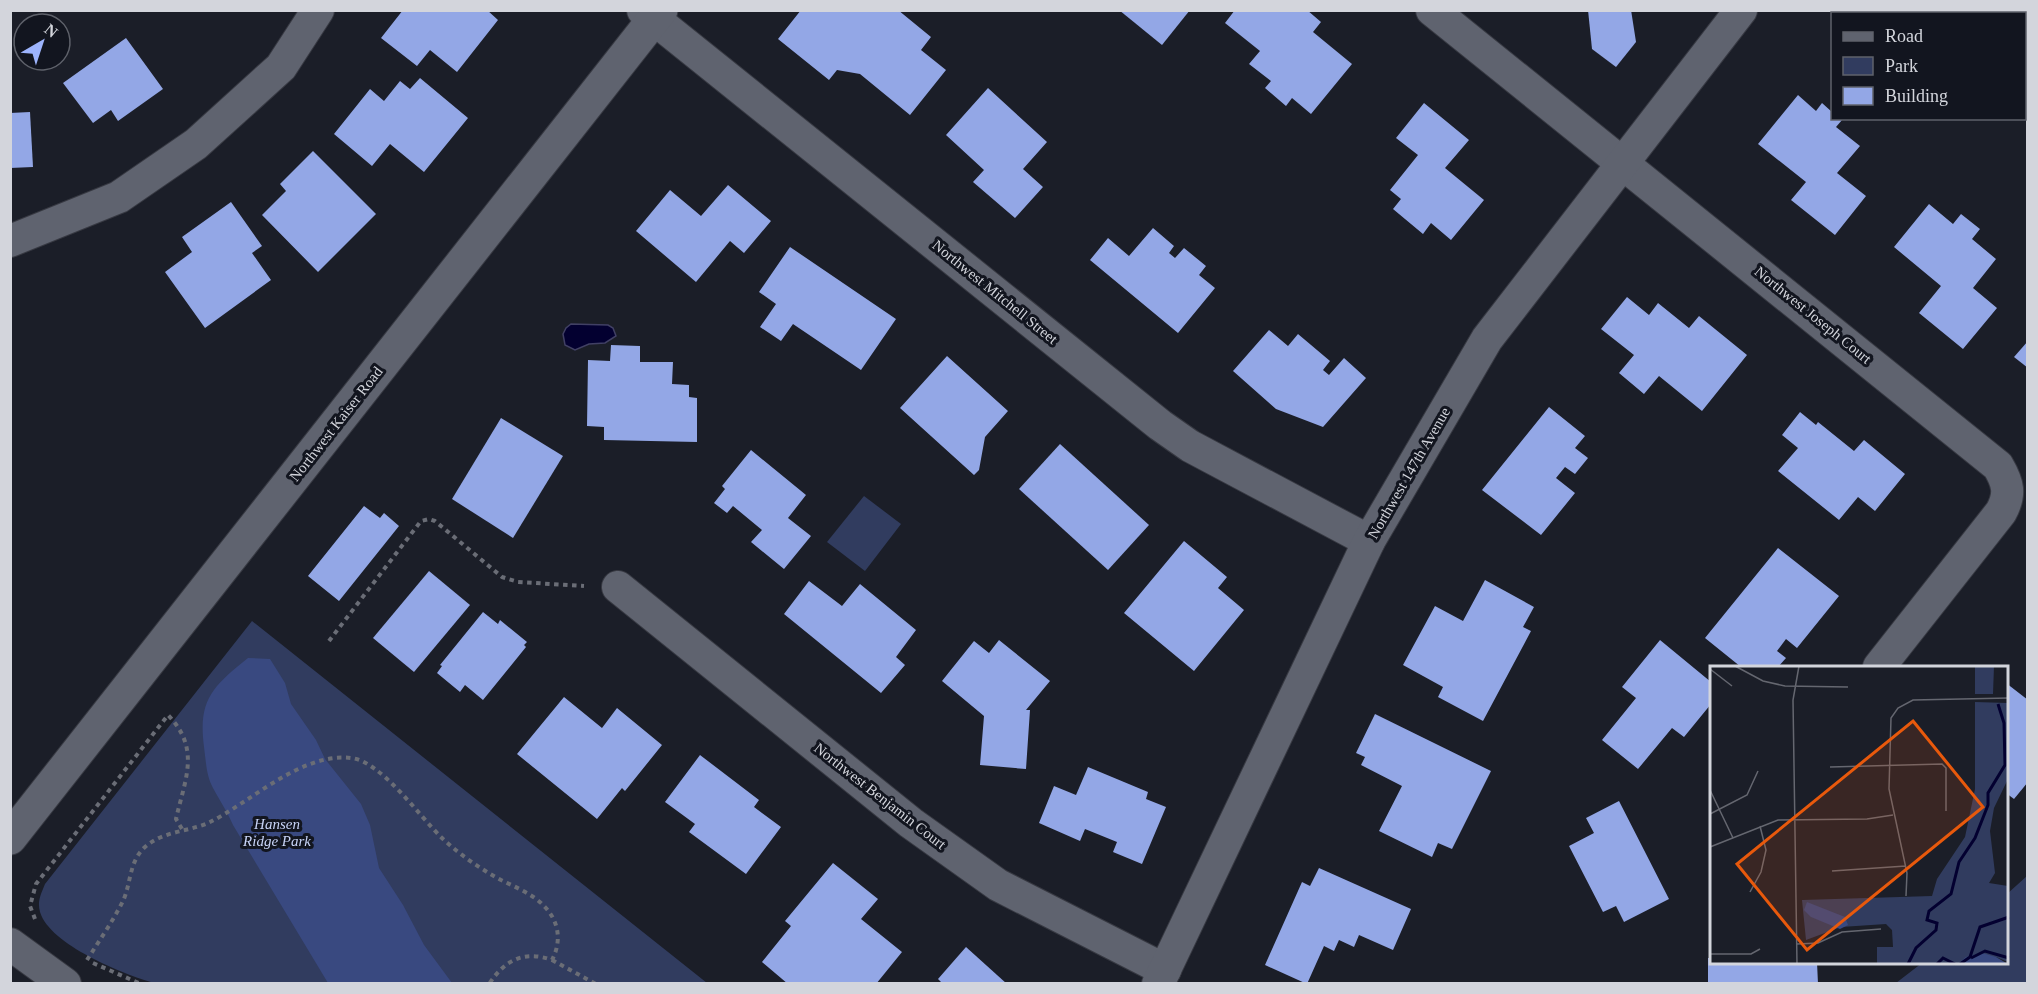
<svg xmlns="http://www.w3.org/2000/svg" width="2038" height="994" font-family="'Times New Roman',serif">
<rect width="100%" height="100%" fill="#1b1e28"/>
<g fill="#313c5f">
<path d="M864,496L901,524L865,571L827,542Z"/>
<path d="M252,621L707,983H154C123,974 50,945 40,912C37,901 41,894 45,884Z"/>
<path d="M2027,876V983H1896L1922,963L2006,962L2007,894Z"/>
</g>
<path fill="#394980" d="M248,658L270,659L285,683L291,704L316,740L325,759L361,804L370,825L379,868L403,905L424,945L452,983H328L233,825C227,811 220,801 213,788C206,775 206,761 204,747C198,700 212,687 248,658Z"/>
<path fill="#030030" stroke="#414064" stroke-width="1.5" d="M571,324L608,325L613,328L616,336L605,343L589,344L575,350L565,345L563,334L566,328Z"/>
<g fill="#93a7e6">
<path d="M403,10H487L498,20L457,72L430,50L417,66L381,38Z"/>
<path d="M801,10H898L931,37L921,50L946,70L910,115L860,74L837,70L829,80L778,39Z"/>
<path d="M1119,10H1190L1162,45Z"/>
<path d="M1235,10H1307L1321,22L1313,32L1352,64L1311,114L1292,98L1286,106L1265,88L1271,81L1249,64L1260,51L1225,23Z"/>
<path d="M1588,10H1631L1636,42L1616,67L1592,49Z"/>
<path d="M1947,10H2028V27L2024,28V14H1948Z"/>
<path d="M126,38L163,89L118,121L111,110L93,123L63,83Z"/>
<path d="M420,78L468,118L424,172L390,144L372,166L334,134L370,89L384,101L400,81L410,89Z"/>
<path d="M988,88L1047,142L1023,169L1043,187L1015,218L973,182L984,170L946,135Z"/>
<path d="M1798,95L1816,111L1822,103L1832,112V118L1842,120L1836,127L1860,146L1837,173L1866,196L1835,235L1791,200L1806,182L1758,144Z"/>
<path d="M1424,103L1469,140L1445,168L1484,200L1451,240L1431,223L1423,234L1393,209L1401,199L1390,190L1418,155L1396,138Z"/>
<path d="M30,112L33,167L10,168V113Z"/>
<path d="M313,151L376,214L318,272L262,215L286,191L280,184Z"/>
<path d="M728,185L771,221L744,253L730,241L696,282L636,231L670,190L701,216Z"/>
<path d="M231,202L262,246L252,253L271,280L205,328L165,272L192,252L182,237Z"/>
<path d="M1929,204L1953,224L1961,214L1980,229L1972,239L1996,259L1973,288L1997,308L1963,349L1919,313L1941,286L1894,247Z"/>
<path d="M1153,228L1174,246L1169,253L1175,258L1184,248L1206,266L1199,275L1215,288L1178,333L1090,260L1108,238L1129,256Z"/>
<path d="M790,247L896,319L861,370L793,324L781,341L760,327L776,304L759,292Z"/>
<path d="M1627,297L1649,315L1658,303L1689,328L1699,316L1747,355L1702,411L1659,376L1644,394L1619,373L1634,355L1601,329Z"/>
<path d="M1269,330L1288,346L1298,334L1330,361L1323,370L1329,375L1344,358L1366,378L1323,427L1276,409L1233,371Z"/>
<path d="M2028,341V368L2014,357Z"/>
<path d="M611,345L640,346V362H673L672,384L689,385V397L697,398V442L604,440V427L587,426L588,360L610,361Z"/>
<path d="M947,356L1008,411L985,437L979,470L974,475L900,408Z"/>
<path d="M1549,407L1585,436L1575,448L1588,458L1575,474L1565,467L1556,478L1575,493L1541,535L1482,490Z"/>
<path d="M1800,412L1816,425L1818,422L1854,451L1864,440L1905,474L1875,511L1858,497L1839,520L1778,471L1798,448L1782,435Z"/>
<path d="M501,418L563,456L513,538L452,499Z"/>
<path d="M1060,444L1149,525L1108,570L1019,489Z"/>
<path d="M751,450L806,495L788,518L811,536L784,569L751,542L762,530L733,506L727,513L714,503L725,489L722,486Z"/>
<path d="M364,506L380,518L384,513L399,526L339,601L308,576Z"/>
<path d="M1184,541L1227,577L1218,588L1244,610L1194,671L1124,613Z"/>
<path d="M1778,548L1839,596L1797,648L1786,639L1777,651L1786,658L1778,667H1741L1705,638Z"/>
<path d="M429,571L470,605L414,672L373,638Z"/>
<path d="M1485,580L1534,607L1523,627L1531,631L1483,721L1438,697L1443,687L1403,665L1435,606L1463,621Z"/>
<path d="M809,581L842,606L860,584L916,630L896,657L905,665L881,693L784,614Z"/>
<path d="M483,612L498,624L500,620L527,642L524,645L526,647L483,700L465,685L460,692L437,673L442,666L440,665Z"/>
<path d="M999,640L1050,681L1026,710H1030L1026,769L980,765L984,716L942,681L974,641L989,653Z"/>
<path d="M1660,640L1711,682V704L1684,737L1672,728L1638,769L1602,740L1636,698L1622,687Z"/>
<path d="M2006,683L2028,700V782L2014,799L2006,793Z"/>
<path d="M564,697L602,728L617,708L662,745L625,791L622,788L597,819L517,754Z"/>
<path d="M1375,714L1491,771L1452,849L1438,843L1432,857L1379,831L1402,786L1361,765L1365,757L1356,753Z"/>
<path d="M700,755L759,800L754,807L781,827L746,874L689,832L695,824L665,802Z"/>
<path d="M1088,767L1148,792L1146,799L1166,807L1142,864L1113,852L1117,842L1085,829L1080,841L1039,823L1054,786L1076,795Z"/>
<path d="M1619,801L1669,899L1624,922L1616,906L1603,912L1569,846L1594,833L1586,818Z"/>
<path d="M833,863L878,899L861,919L902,952L876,984H788L762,962L791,926L785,921Z"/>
<path d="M1319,868L1411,909L1393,950L1359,935L1354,947L1339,940L1334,951L1324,946L1307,984L1265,965L1302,882L1310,886Z"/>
<path d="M966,947L1007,984H943L938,979Z"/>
<path d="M1708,958H1711V962H1817L1818,984H1708Z"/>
</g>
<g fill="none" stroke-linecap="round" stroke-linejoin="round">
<g stroke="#373942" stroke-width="34">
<g id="street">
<path d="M643,10L1160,425L1190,446L1369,541"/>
<path d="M1432,10L1998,466C2008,483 2011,494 2001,512L1879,667"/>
<path d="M10,241L119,197L196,144L281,67L318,10"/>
<path d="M618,587L911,823L998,885L1165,970"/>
<path d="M10,944L65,984"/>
<path d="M1158,984L1369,541L1487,339L1741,10"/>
</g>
</g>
<g stroke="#373942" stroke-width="35">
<path id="secondary" d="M10,838L661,10"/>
</g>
<g stroke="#6a6d76" stroke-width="4" stroke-dasharray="4.5 4.5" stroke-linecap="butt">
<path d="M329,641L421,521L429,519L435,521L502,577L518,582L584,586"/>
<path d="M35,919L30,906L36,884L168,715C201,749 185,779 176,819L182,829"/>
<path d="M87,960C99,941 113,921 123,901C131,884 129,861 145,847C163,831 187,832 208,823C250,803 301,752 351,758C381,761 420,817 442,838C460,855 479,868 501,880C515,887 533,894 544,906C559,921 562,941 552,960C524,950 505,960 489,984"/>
<path d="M552,960L596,984"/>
<path d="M93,963L141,984"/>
</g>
<use href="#street" stroke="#5f636f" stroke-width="32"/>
<use href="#secondary" stroke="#5f636f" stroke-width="33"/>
</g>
<g text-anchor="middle" stroke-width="6" stroke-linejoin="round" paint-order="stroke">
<g font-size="15" fill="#d3d5dc" stroke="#12151f">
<text transform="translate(995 292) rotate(39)" y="5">Northwest Mitchell Street</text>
<text transform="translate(1813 315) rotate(39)" y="5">Northwest Joseph Court</text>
<text transform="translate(336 424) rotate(-52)" y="5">Northwest Kaiser Road</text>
<text transform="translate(1409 473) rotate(-60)" y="5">Northwest 147th Avenue</text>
<text transform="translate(880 796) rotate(38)" y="5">Northwest Benjamin Court</text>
</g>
<g font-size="15" font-style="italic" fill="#c7d3f6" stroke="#12151f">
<text x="277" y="829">Hansen<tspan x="277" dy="17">Ridge Park</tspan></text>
</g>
</g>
<g transform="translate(1710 666)">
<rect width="298" height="298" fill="#1b1e28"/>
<path d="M265,0H284L283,28H265ZM265,36L298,37V113L284,142L280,165L285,207L279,217L298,220V296L286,291L264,298H167V281H183L182,264L176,258L131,261L96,274L92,234L222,230L227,213L255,171L265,123Z" fill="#313c5f"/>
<path d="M97,236L135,251L138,259L130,263L101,251L94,244ZM272,287L286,291L298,298H248L256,291Z" fill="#394980"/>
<path fill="none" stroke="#030030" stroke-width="3" d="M261,292L275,285L299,292M198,298L206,282L226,264L227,257L217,254L219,245L241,228L249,196L265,172L278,139V127L295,99L294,57L288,38M227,298L233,292L245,298M250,298L260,291L270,261L299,251"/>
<path fill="none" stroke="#656770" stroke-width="1.5" d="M25,0L53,15L75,20L138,21M0,3L22,20M120,101L232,98L236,102V145M0,124L23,172M0,148L37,129L48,105M0,181L68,154L157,153L183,149M122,205L196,200M40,226L51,206L56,184L50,160M196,230L197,207L179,123L181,52L188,42L203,34L299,32M87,278L108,277L132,266L171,263M0,288H41L50,283M87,298L83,34L89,0"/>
<path fill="#e8590c" fill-opacity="0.15" stroke="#e8590c" stroke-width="3" d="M203,55L273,141L97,284L27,198Z"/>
<rect width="298" height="298" fill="none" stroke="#d3d5dc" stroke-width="3"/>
</g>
<rect width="2038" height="994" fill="none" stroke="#d3d5dc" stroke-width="24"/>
<rect x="1831" y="12" width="195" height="108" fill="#12151f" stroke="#5f626b" stroke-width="1.5"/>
<rect x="1843" y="32" width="30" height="9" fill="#5f636f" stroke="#5f626b" stroke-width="1.5"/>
<text x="1885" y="42" font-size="18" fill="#d3d5dc">Road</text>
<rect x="1843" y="57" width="30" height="18" fill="#313c5f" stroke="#5f626b" stroke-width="1.5"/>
<text x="1885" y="72" font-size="18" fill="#d3d5dc">Park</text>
<rect x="1843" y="87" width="30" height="18" fill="#93a7e6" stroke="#5f626b" stroke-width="1.5"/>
<text x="1885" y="102" font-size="18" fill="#d3d5dc">Building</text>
<g transform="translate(42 42) rotate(39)"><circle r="28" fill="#12151f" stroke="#5f626b" stroke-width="1.5"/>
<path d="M0-4.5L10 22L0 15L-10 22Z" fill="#9db4fd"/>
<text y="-9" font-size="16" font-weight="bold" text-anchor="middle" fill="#d3d5dc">N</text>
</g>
</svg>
